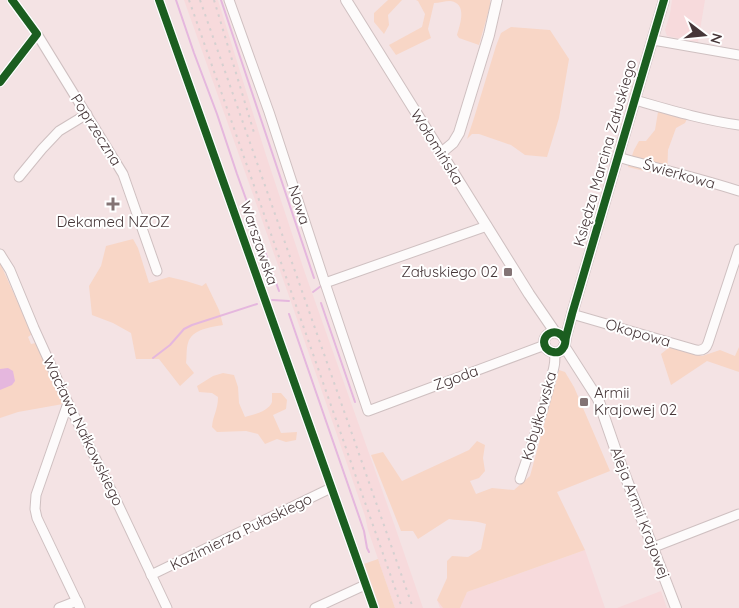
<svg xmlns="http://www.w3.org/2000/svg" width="739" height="608" font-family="Quicksand,sans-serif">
<rect width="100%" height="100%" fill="#f4e3e4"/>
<g fill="#f7dadc">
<path d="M184,0H218L265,152L305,273L392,518L423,608H395L368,530L365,516L290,299Z"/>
<path d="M672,0H705L698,42L667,36L665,30L670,14Z"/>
<path d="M585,550L605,608H440L437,600L467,592Z"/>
<path d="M661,591L667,608H617Z"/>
</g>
<g fill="#f8d6c6">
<path d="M388,0H402L388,15L389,25L384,34L374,22V13Z"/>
<path d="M416,0H490V6L479,45L459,38L457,35C460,25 468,3 450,1C445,1 439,3 434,3L428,29L431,38L396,55L389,45L422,27L425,14L418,1Z"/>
<path d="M511,27L550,30L569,59L559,118L547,157L525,155L511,145L479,134H472L467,139L474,118L496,46L501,33Z"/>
<path d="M658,112L687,119L685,123L676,128L668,150L667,176L676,179L628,167L634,150L639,141H646L655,130Z"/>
<path d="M133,239L138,248L149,283L169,277L186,281L202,286L206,283L219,310L223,325C211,327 192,329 188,343C186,349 187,357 186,363L194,373L180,386L159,359H136L131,333L113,323L92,315L89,286L101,266L106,246Z"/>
<path d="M0,263L32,334L28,337L31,344L36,343L63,404L18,412L0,418Z"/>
<path d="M671,346L702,356L720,350L735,356L739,347V372L707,361L671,385L661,354Z"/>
<path d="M559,370L565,372L574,387L610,471L557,492L585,550L467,592L460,608H443L437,600L447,578V561L452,556L468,557L481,549L486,524C474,520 462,521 449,519L418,539L413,531H401L371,455L383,452L402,481L469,450L477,441L485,445L483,458L485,471L479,478L470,481L476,494L492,488L514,490L530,476Z"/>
<path d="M223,373L234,375L238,387L239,403L245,417C253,415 269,411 272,402C272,401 272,394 272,393H281L287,400L286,409L273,415L281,433L297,432L296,440L286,442L277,439L265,444L258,434L246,431L217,432L212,427C213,415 218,410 218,397L212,393L199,392L197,386L213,376Z"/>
<path d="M378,559L395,608H377L361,565Z"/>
</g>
<path fill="#e5b7de" d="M8,368L13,371L15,381L12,385L0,390V369Z"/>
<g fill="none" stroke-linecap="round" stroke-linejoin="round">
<g stroke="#e5b7de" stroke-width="2">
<path d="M176,0L194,53L217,114L237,174L279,291"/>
<path d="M221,0L314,278"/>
<path d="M313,292L321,286"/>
<path d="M272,300L289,301"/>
<path d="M321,303L355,402"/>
<path d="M289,314L364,531L367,548L369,552"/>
<path d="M153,358L170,345L184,329L192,325L257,304"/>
</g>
<g stroke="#cfc0c1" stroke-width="11">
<g id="minor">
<path d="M12,0L37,34L123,174L157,271"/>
<path d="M159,0L374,608"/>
<path d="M229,0L269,112L325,283L368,411L545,345"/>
<path d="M653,40L739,55"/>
<path d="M0,82L37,34"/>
<path d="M635,100C670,110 703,120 739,125"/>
<path d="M618,157C659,169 699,178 739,191"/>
<path d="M19,177L42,149L59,131L87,114"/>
<path d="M0,254L10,270L34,328L68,403L116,500L167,608"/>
<path d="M325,283L487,226"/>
<path d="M572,314L696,350C702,351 706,349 708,343L739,249"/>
<path d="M68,403L36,495L35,509L37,518L80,608"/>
<path d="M520,479C531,447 542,415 550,383C552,373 557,362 554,353"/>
<path d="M654,547L739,514"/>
<path d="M151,575L331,488"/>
<path d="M59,608L77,601"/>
<path d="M315,608L365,585"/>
</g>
</g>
<g stroke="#cfc0c1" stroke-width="12">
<g id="tertiary">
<path d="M346,0L529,294L555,332"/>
<path d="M441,153L453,143L459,133L489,35L497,0"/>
<path d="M565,340C557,324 538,336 546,348C548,350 550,352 553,352C557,353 561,352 563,348C566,345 565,341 566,337C568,329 570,322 572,314L664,0"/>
<path d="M564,346L598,399L618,457L676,608"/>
</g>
</g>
<use href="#minor" stroke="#fdfbfb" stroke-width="9"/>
<use href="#tertiary" stroke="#fdfbfb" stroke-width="10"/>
<g stroke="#d5d0d0" stroke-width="2" stroke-dasharray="2.5 5" stroke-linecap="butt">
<path d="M189,0L402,608"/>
<path d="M200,0L413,608"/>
<path d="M214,0L255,136"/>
</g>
<g stroke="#fff" stroke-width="11">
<g id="cycleway">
<path d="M159,0L374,608"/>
<path d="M0,82L37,34L12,0"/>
<path d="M565,340C557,324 538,336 546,348C548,350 550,352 553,352C557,353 561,352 563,348C566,345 565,341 566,337C568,329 570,322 572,314L664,0"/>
</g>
</g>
<use href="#cycleway" stroke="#1b5e20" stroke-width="8"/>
</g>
<g fill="#837374" stroke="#fff" stroke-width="2">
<path d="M110.5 196.5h5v5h5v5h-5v5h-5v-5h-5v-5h5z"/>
<rect x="503" y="267" width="10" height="10" rx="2.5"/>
<rect x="579" y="397" width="10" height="10" rx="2.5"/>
</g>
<g text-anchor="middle" stroke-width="4" stroke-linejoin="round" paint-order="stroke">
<g font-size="15" fill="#463638" stroke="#fff">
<text transform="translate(96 130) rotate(58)" y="5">Poprzeczna</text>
<text transform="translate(437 147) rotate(58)" y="5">Wołomińska</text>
<text transform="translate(605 153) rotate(-74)" y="5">Księdza Marcina Załuskiego</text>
<text transform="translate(679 174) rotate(16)" y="5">Świerkowa</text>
<text transform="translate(299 205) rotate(72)" y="5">Nowa</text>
<text transform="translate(259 243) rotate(71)" y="5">Warszawska</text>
<text transform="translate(638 333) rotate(16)" y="5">Okopowa</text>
<text transform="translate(456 378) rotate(-20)" y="5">Zgoda</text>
<text transform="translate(539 416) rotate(-74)" y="5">Kobyłkowska</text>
<text transform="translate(83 431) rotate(64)" y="5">Wacława Nałkowskiego</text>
<text transform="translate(640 513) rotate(69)" y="5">Aleja Armii Krajowej</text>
<text transform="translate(241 532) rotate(-26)" y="5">Kazimierza Pułaskiego</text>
</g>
<g font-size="15" fill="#463638" stroke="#fff">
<text x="113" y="227">Dekamed NZOZ</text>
<text x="498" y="277" text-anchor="end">Załuskiego 02</text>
<text x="594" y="398" text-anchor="start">Armii<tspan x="594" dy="17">Krajowej 02</tspan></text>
</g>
</g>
<g transform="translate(704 35) rotate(106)" stroke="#ffffff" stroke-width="4" paint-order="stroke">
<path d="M0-4L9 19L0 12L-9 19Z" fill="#463638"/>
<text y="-8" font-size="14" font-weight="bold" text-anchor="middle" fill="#463638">N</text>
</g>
</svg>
